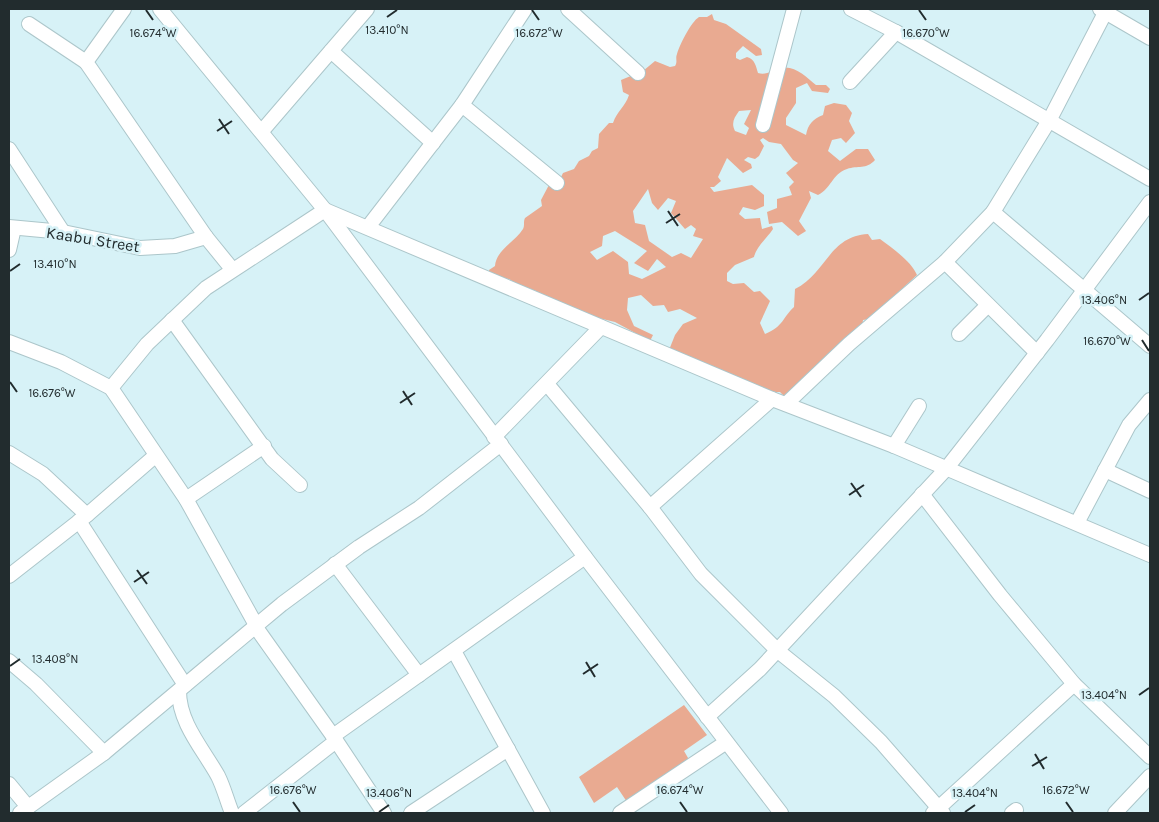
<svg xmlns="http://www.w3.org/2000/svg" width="1159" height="822" font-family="Karla,sans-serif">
<rect width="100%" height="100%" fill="#d7f2f7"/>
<g fill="#e9aa91" fill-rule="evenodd">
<path d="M712,14L714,20L726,24L761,49L762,55L756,56L743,46L736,53V58L740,60L747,57C755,59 756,67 758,73C767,76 773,69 781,68C795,65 806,77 816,85H826L830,89L828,93L812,91L807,83L796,88V103L786,118V125L806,135C808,124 813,119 823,115L825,106L834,103L846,105L852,113L849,121L855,133L846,143L841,138L832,140L828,151L840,161L856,149H868L875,160C866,170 858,165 847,169C832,174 831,189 818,195L809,191L811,198L799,221L806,231L798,236L782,222L769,224L767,212L777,208V199L792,195L789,187L794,182L786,173L798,163L793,160L781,144L769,142L763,138L760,140L764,146L759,156L755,159L748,157L744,160L751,164L752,168L743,173L727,158L718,177L721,181L714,187H710L714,192L752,185L764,195V206L755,210L743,207L739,214L745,219L760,218L762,229L772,226L773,229C767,238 756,247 754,257L735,265L727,273V281L733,284L744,283L754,292L760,291L770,301L760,323L765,334C784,326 782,318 794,307L795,289C826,274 829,236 868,234L872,240L880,239C892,248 911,261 917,275L869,319L863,320L862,328L785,397L780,392H768L713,368L709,364H703L669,350L675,335L683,324L697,318L680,309L668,312L664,305L653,306L641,295L628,298L627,310L634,326L653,335L650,341L615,322L590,316L554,301H543L536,291L515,283L509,279L490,277L489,270L495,266C496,250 515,242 523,229C525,225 523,222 525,218L542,206L541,200L550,183L560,179L563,173L574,169L579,161L589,156L592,151L598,148L599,134L609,123H613C617,111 625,107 629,95L623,92L621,80L643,71L655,61L670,67L675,66C678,61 675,59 677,54C680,44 691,22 699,17H707ZM751,110L744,124L749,128L746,135L735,131C731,123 734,118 739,111ZM648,189L652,203L658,210L668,198L676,201L671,213L685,229L691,225L696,229L693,236L703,239L691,258L681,253L672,257L649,241L645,225L635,223L633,211ZM615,231L647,251L634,263L648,271L657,259L666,267L642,279L629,274L628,262L613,251L597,260L590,252L602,246L603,236Z"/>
<path d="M684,705L707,735L684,751L691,763L629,805L617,787L594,803L579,777Z"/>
</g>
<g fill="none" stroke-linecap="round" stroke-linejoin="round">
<g stroke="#acc6ca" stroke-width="16">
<g id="minor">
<path d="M124,9L86,62L206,237L232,269"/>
<path d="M160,9L325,210L585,557L781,813"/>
<path d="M568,9L638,73"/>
<path d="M851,9L896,32L1150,179"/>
<path d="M1100,9L1150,38"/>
<path d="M29,24L86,62"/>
<path d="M331,51L433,143"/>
<path d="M850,82L896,32"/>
<path d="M462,105L557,183"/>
<path d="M763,125L794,9"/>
<path d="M262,131L367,9"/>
<path d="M9,149L63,232"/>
<path d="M993,212L1150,346"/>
<path d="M9,227L63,232L140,248L175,246L206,237"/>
<path d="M368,227L462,105L525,9"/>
<path d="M9,250L14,228"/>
<path d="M945,262L1037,353"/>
<path d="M172,320L272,459L300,485"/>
<path d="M959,334L987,306"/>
<path d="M9,342L61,362L111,388L186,499L256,625"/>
<path d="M547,384L650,507L701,574L778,651L834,696L881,742L943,813"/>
<path d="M111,388L147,344L206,288L325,210L772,399L894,446L1150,555"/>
<path d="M786,404L849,344L945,262L993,212L1050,119L1107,9"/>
<path d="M494,437L601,327"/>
<path d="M894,446L919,406"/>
<path d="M9,453L43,474L87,515"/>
<path d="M1105,470L1150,491"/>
<path d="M922,494L1000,595L1074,684L1150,757"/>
<path d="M186,499L264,446"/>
<path d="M650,507L772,399"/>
<path d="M79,521L185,685"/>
<path d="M1077,523L1129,425L1150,400"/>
<path d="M335,564L419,675"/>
<path d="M9,576L87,515L155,456"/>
<path d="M255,626L333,736L384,813"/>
<path d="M454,651L543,813"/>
<path d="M9,661L36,684L104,753"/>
<path d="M179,691C179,723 203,749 218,776C224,788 227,801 232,813"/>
<path d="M707,717L760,669L946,469L1047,340L1150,202"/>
<path d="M333,736L585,557"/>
<path d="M9,784L28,807"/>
<path d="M20,813L104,753L282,604L359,547L419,508L501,444"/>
<path d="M244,813L336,741"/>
<path d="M411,813L508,749"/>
<path d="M620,813L725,743"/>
<path d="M933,813L1074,684"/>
<path d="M1012,813L1016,810"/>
<path d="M1115,813L1150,776"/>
</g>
</g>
<use href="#minor" stroke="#fff" stroke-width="14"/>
</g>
<path fill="none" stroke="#222c2e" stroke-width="2" d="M146,10L153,20M532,10L539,20M919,10L926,20M387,17L397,10M219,119L229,134M217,131L232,121M668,211L678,226M666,223L680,214M10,271L20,264M1139,300L1149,293M1142,340L1149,351M10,382L17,392M403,391L412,405M400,403L415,393M851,483L861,497M849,495L864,485M137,570L147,584M134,582L149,572M586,662L595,677M10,666L20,659M583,674L598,664M1139,695L1149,688M1035,754L1044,769M1032,766L1047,757M293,802L300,812M680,802L687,812M1066,802L1073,812M379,812L389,805M965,812L975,805"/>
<g text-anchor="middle" stroke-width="5" stroke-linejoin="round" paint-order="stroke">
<g font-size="16" fill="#222c2e" stroke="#d7f2f7">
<text transform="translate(93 239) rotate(9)" y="6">Kaabu Street</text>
</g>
</g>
<g font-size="12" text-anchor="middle" fill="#222c2e" stroke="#d7f2f7" stroke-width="5" stroke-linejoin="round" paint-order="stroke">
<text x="387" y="34">13.410°N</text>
<text x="153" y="37">16.674°W</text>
<text x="539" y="37">16.672°W</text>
<text x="926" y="37">16.670°W</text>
<text x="55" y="268">13.410°N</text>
<text x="1104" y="304">13.406°N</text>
<text x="1107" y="345">16.670°W</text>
<text x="52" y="397">16.676°W</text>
<text x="55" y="663">13.408°N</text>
<text x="1104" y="699">13.404°N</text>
<text x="293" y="794">16.676°W</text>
<text x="680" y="794">16.674°W</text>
<text x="1066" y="794">16.672°W</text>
<text x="389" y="797">13.406°N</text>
<text x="975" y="797">13.404°N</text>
</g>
<rect width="1159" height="822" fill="none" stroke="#222c2e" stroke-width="20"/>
</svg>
